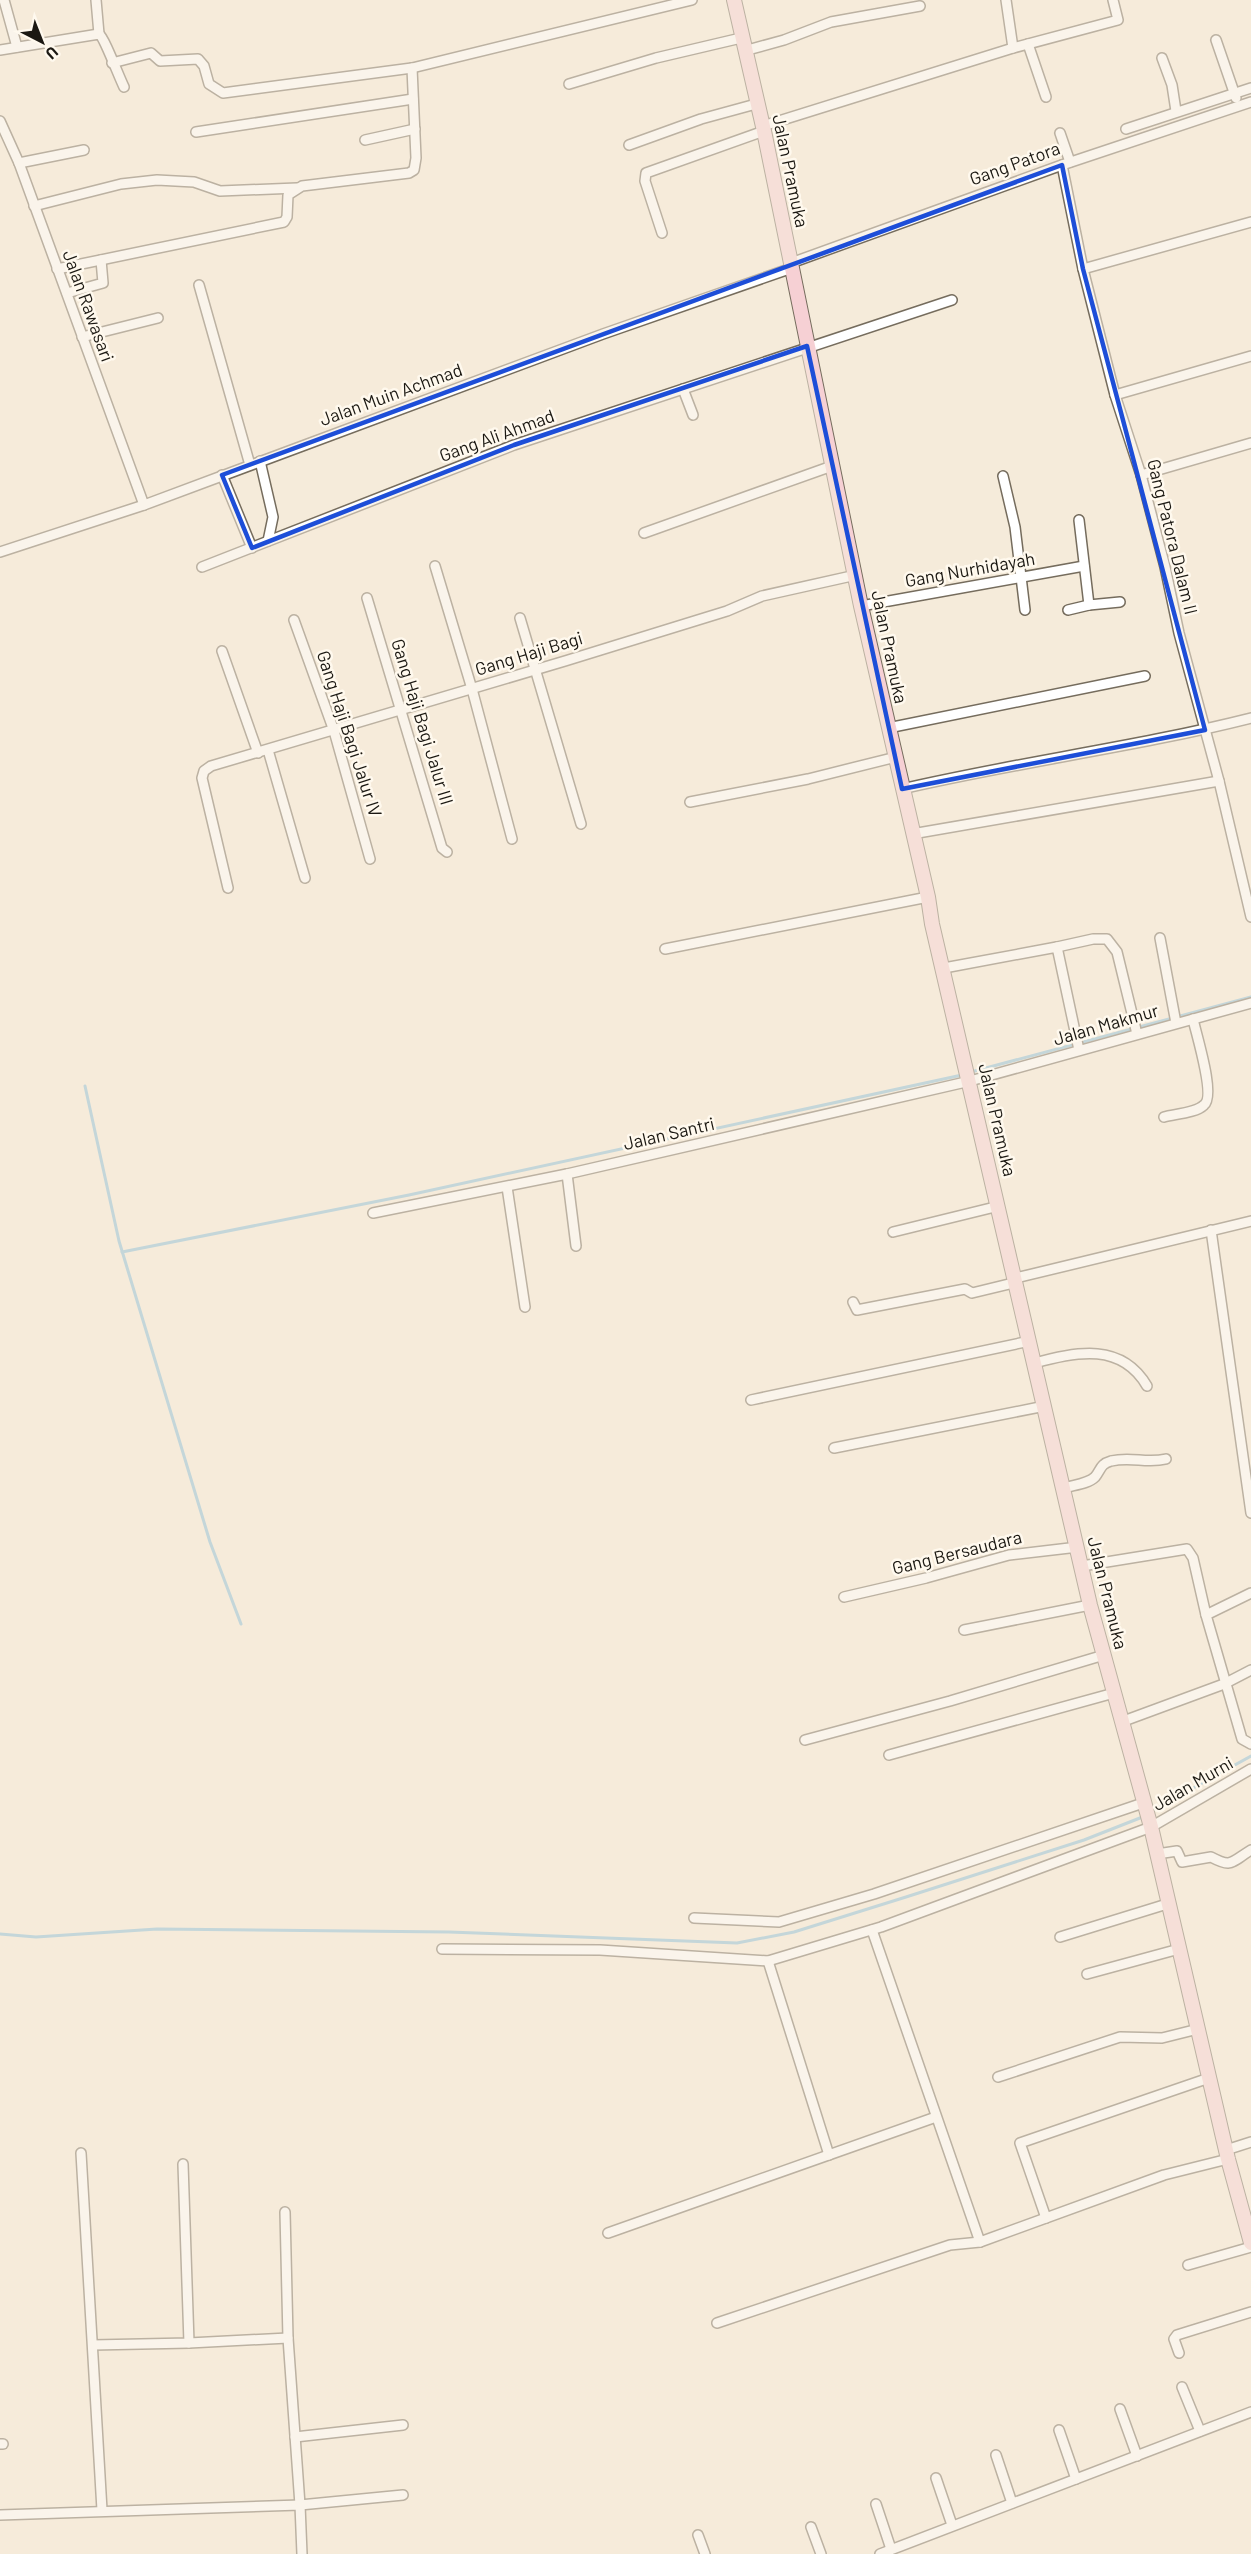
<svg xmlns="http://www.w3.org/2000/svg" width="1251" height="2554" font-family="Barlow,sans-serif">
<rect width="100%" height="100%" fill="#f5ebda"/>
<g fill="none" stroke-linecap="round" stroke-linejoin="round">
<g stroke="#87bcd8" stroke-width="3">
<path d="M971,1072L1251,997"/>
<path d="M85,1086L119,1241L210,1542L241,1624"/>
<path d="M122,1252L409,1195L962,1075"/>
<path d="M1150,1812L1251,1756"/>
<path d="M0,1934L36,1937L157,1929L449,1932L737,1943L794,1932L906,1897L1084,1840L1145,1816"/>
</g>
<g stroke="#756c5d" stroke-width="12">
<g id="street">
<path d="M4,0L17,47"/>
<path d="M96,0L99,34"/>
<path d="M1006,0L1013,48"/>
<path d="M1216,40L1236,98"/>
<path d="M1028,44L1046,97"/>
<path d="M0,50L99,34C104,37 119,77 124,87"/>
<path d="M744,51L784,40L831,22L920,6"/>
<path d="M1162,58L1172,85L1176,111"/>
<path d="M112,63L151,53L160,61L198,59L204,66L209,84L223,93L412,68L692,0"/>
<path d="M569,84L656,58L741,38"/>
<path d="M0,121L19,163L144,505"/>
<path d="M763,126L1013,48L1118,20L1113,0"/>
<path d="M1126,129L1251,88"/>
<path d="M196,132L413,99"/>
<path d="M1060,133L1070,162"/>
<path d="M365,140L415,129"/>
<path d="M629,145L701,119L756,104"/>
<path d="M19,163L84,150"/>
<path d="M1062,165L1083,269L1115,395L1141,475L1165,567L1179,633L1219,781L1251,917"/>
<path d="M34,206L121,184L157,180L194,182L220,191L297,188"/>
<path d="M662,233L645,181L646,173L764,131"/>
<path d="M791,263L1062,165L1251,102"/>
<path d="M57,269L284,222L287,217L288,195L302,186L409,173L414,170L416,158L412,68"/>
<path d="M1083,269L1251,222"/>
<path d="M199,285L250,465"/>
<path d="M67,293L103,283L101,260"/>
<path d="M82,337L158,318"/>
<path d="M683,389L693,415"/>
<path d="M1115,395L1251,356"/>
<path d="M260,461L273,517L268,541"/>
<path d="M222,475L252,548"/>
<path d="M1141,475L1251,443"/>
<path d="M1003,476L1015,527L1025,610"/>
<path d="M1079,520L1089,605L1120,602"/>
<path d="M644,533L832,466"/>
<path d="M0,552L144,505L603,334L792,268"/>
<path d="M435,566L472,689L512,839"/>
<path d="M202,567L514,445L952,300"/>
<path d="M367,598L442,848L447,852"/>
<path d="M861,606L1084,566"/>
<path d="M1068,610L1089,605"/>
<path d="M520,618L581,824"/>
<path d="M294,620L334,731L370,859"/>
<path d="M222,651L258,753"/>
<path d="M888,728L1145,676"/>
<path d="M268,750L305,878"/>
<path d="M902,789C1018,762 1136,747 1251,718"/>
<path d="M690,802L808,779L896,757"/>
<path d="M912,834L1219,781"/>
<path d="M228,888L202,778L204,771L211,766L565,661L727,611L762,596L856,575"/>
<path d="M1160,938L1176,1023"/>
<path d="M1057,947L1093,939H1107L1117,952L1137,1034"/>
<path d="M665,949L928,897"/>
<path d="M944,968L1057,947L1079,1050"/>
<path d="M1164,1117C1175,1114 1196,1113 1204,1105C1216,1096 1196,1034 1193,1019"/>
<path d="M567,1174L576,1246"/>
<path d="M507,1187L525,1307"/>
<path d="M373,1213L567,1174L970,1081L1251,1003"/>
<path d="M1211,1230L1251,1513"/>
<path d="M893,1232L999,1206"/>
<path d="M1016,1278L1251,1221"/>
<path d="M853,1302L857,1310L965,1289L972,1293L1017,1282"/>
<path d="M1035,1363C1077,1351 1122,1343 1147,1386"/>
<path d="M751,1400L1030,1341"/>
<path d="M834,1448L1045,1406"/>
<path d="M1064,1488C1073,1485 1088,1484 1095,1477C1101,1470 1100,1464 1111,1461C1132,1456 1146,1464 1166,1459"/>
<path d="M1082,1566L1187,1549L1193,1558L1206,1615"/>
<path d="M1251,1593L1206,1615L1242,1739L1251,1744"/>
<path d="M844,1597L926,1578L1009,1555L1078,1547"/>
<path d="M964,1630L1090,1605"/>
<path d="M1121,1722L1224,1684L1251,1670"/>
<path d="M805,1740L950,1701L1104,1655"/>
<path d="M889,1755L1114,1693"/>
<path d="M1157,1854L1177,1851L1182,1862L1211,1857C1232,1868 1230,1863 1251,1850"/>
<path d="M694,1918L779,1922L874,1894L1143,1803"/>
<path d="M872,1930L980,2242"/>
<path d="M1060,1937L1167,1904"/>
<path d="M442,1949L600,1950L768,1961L881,1927L1151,1827L1251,1769"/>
<path d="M768,1961L829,2155"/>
<path d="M1087,1974L1179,1949"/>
<path d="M998,2077L1120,2037L1162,2038L1198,2029"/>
<path d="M1226,2150L1251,2142"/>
<path d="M81,2153L102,2510"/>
<path d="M183,2164L189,2343"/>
<path d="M285,2212L288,2338L300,2505L403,2495"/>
<path d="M1046,2218L1020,2143L1209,2078"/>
<path d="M608,2233L936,2117"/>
<path d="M1188,2265L1251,2247"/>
<path d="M717,2323L950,2245L980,2242L1164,2175L1228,2159"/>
<path d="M93,2345L189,2343L288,2338"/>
<path d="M1179,2353L1174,2339L1177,2335L1251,2312"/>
<path d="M1182,2387L1200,2431"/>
<path d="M1120,2409L1137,2456"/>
<path d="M1059,2430L1076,2479"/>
<path d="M295,2437L403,2425"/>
<path d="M0,2444H3"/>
<path d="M996,2455L1012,2503"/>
<path d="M936,2478L952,2525"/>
<path d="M876,2504L891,2549"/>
<path d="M0,2515L300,2505L302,2554"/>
<path d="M811,2527L821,2554"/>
<path d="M698,2535L705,2554"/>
<path d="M880,2554L1251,2412"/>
</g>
</g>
<g stroke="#756c5d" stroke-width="16">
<path id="secondary" d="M734,0L764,131L861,606L928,897L932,924L1090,1605L1151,1827L1228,2159L1251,2243"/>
</g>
<use href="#street" stroke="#fff" stroke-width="9"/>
<use href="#secondary" stroke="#f6d0d4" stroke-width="14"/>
</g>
<path d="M0 0H1251V2554H0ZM1062,165L1083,269L1205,730L902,789L807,346L514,445L252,548L222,475Z" fill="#f5ebda" fill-opacity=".55" fill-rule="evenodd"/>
<path fill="none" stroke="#1d4ed8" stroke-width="4.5" stroke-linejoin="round" d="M1062,165L1083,269L1205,730L902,789L807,346L514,445L252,548L222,475Z"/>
<g text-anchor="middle" stroke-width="5" stroke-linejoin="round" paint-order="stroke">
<g font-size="18" fill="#1b1812" stroke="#fff9ee">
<text transform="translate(1015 164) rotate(-20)" y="6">Gang Patora</text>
<text transform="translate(790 171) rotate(78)" y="6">Jalan Pramuka</text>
<text transform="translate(88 306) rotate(70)" y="6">Jalan Rawasari</text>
<text transform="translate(391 395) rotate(-20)" y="6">Jalan Muin Achmad</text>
<text transform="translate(497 436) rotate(-20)" y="6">Gang Ali Ahmad</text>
<text transform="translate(1172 537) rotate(76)" y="6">Gang Patora Dalam II</text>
<text transform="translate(970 570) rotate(-10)" y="6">Gang Nurhidayah</text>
<text transform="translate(889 647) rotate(78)" y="6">Jalan Pramuka</text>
<text transform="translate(529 654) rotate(-17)" y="6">Gang Haji Bagi</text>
<text transform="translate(422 722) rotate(73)" y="6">Gang Haji Bagi Jalur III</text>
<text transform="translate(349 734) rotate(72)" y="6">Gang Haji Bagi Jalur IV</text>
<text transform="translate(1106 1025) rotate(-16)" y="6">Jalan Makmur</text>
<text transform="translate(997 1120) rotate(77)" y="6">Jalan Pramuka</text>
<text transform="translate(669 1134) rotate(-13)" y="6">Jalan Santri</text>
<text transform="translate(957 1553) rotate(-14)" y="6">Gang Bersaudara</text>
<text transform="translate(1107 1593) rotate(76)" y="6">Jalan Pramuka</text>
<text transform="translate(1193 1784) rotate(-30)" y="6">Jalan Murni</text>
</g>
</g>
<g transform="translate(42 42) rotate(138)" stroke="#fff9ee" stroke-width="4.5" paint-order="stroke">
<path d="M0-4.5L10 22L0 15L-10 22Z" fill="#1b1812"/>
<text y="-9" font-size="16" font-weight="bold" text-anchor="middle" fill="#1b1812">U</text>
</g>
</svg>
